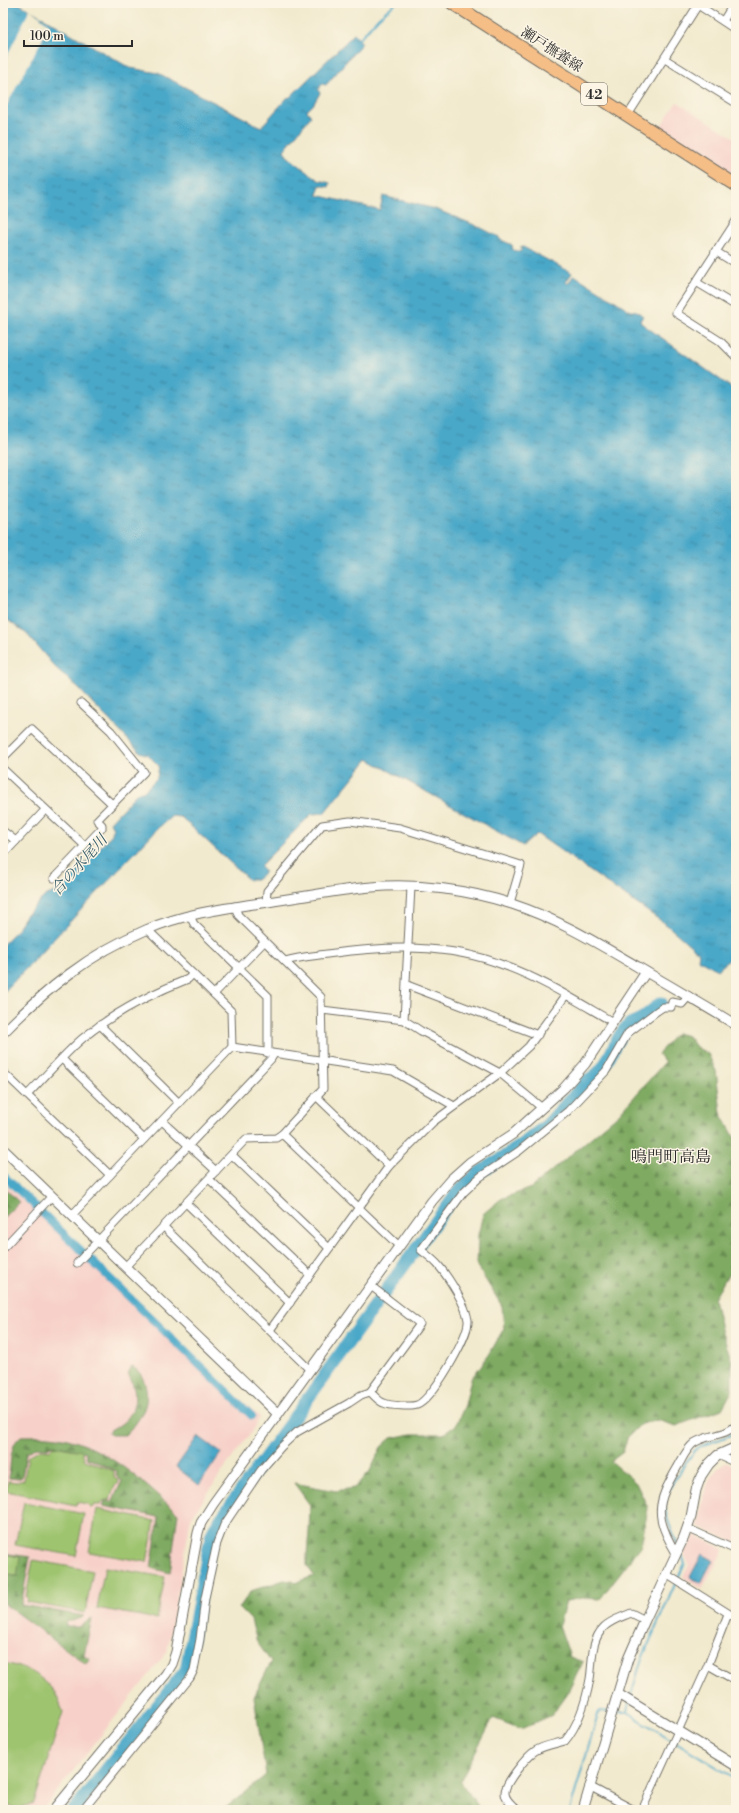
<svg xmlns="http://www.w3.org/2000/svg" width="739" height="1813" font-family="'Libre Bodoni','Noto Serif JP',serif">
<defs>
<pattern id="forest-firs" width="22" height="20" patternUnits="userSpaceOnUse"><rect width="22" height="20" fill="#7faa62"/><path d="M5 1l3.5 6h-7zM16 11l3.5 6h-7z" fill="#688b51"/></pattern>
<pattern id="water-ripples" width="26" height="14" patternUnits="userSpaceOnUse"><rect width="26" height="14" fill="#49a7c8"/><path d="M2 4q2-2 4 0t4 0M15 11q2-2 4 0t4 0" fill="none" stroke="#3d88a3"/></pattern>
</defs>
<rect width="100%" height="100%" fill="#fcf5e5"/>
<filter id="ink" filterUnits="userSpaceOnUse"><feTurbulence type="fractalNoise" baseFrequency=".025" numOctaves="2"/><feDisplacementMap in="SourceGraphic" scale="8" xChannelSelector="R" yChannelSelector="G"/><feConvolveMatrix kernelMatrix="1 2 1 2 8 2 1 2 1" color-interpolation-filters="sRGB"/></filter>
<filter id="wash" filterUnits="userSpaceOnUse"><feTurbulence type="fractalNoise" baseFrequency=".012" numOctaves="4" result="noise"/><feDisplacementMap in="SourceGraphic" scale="16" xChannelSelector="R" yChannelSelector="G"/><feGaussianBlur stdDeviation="0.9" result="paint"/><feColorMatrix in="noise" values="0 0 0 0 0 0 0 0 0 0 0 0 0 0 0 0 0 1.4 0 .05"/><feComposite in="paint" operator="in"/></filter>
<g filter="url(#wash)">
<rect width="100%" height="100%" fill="#f2eace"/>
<g fill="#f7d1c9">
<path d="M677,102L736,139V176L660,127Z"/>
<path d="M3,1182L260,1417L252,1431L224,1469L191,1518L167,1652L42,1810H3Z"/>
<path d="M727,1462L736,1467V1543L698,1526L704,1495L709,1480L718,1468Z"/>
<path d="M695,1535L724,1549L702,1589L683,1577L689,1565L684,1553Z"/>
</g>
<g fill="url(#forest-firs)" stroke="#556a46">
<path d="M676,1033L688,1036L696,1047L708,1054L716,1071L721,1113L736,1140V1271L727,1276L714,1299L721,1329L732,1362V1391L722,1409L676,1426L657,1420L641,1424L627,1438L623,1452L611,1461L636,1483L648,1508L641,1546L600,1599L582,1598L566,1601L559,1625L570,1657L583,1662L567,1694L552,1715L521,1729L493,1718L460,1781L481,1810H223L266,1775L254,1697L271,1662L257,1642L251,1620L239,1608L251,1591L284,1580L297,1582L314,1576L307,1565V1554L309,1532L310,1505L294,1483L336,1491L354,1488L370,1471L381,1447L391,1438L411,1434H444L456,1425L465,1405L471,1379L489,1355L504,1328L502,1306L477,1266L478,1235L483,1214L501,1199L531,1188L619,1114L665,1062L658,1054Z"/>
<path d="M3,1187L19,1202L3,1218Z"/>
<path d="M132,1367C138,1370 141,1374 144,1381C152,1402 141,1419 126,1435H111L108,1433C112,1427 116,1428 121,1424C138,1412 138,1390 128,1374Z"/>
<path d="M21,1436C33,1436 46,1435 58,1437C106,1445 143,1483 178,1513L170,1573L151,1568L159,1517L103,1506L105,1501L112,1502L122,1481L116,1476L117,1471L87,1458L86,1452L53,1445L47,1448L37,1447L26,1453L22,1477L18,1479L9,1478C11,1465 9,1445 21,1436Z"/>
<path d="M3,1553L30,1557L21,1605L84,1616L82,1618L66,1622V1627H79L92,1618L84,1655L90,1659L86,1664L3,1603V1574L17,1576L20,1557Z"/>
</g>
<g fill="#9fc46f" stroke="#65784d">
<path d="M53,1446L82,1451L85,1460L114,1471V1478L119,1480L118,1484L115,1485L110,1500H105L100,1505H94L92,1508L87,1504L77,1502L76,1505L6,1491L8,1481L17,1482L24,1480L28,1456L41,1449L50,1450Z"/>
<path d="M24,1502L84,1514L76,1556L15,1545Z"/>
<path d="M97,1509L155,1521L147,1562L89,1552Z"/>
<path d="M3,1554L20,1557L17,1576L3,1574Z"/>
<path d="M33,1560L93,1571L85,1613L27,1602L28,1597H26Z"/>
<path d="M105,1567L165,1577L157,1619L97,1608Z"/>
<path d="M3,1663C22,1666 40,1674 52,1689C57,1695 60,1704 63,1712L34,1803L15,1809L3,1802Z"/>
</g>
<g fill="url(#water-ripples)" stroke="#3a697a">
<path d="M3,3H18L130,68L158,73L261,127L288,97L289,98L354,34L362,43L326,85L322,84L318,90L320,93L313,105L307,111L311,116L284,150L287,156L318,180L330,183L329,187L320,185L317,195L380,210L383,196L435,209L477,226V228L479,227L499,237V239L512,245L513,250L520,252L522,249L520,247H523L572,273L566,282L568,284L574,275L631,311H634L635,310L643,316L640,321L641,323L736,391V943L732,957L718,970L698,959L699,953L667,925L537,834L523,846L368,759L324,813L312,814L260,866L265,872L256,880H249L181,817L172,816L158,828L3,993V944L16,931L27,914L45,896L62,889L112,834L113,828L110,822L138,792H143L157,778L159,766L148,755L140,752L79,689L54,666L27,634L5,618L7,615L3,610Z"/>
<path d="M198,1436L221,1453L199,1485L176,1467Z"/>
<path d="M702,1554L713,1560L701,1583L690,1577Z"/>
</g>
<path fill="#f2eace" d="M30,9L50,25L3,112V64Z"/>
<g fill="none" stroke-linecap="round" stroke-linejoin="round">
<g stroke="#49a7c8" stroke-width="2">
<path d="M357,41L379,17L396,3"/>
<path d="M677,1543C673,1533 666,1520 665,1508C664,1488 684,1468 694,1451L699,1447L736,1433"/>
<path d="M678,1578L685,1563L680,1551"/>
<path d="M630,1699L641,1661L676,1582"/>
<path d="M614,1712H627L672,1740"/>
<path d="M627,1712L629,1703"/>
<path d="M676,1742L736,1779"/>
<path d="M570,1810L599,1711L610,1712"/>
</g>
<path stroke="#49a7c8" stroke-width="8" d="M3,1175L252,1416"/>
<path stroke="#49a7c8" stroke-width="13" d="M74,1810L186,1670L211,1537L215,1527L455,1195L477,1174L519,1147L548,1124L589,1079C610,1071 612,1038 630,1024C633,1022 638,1021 641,1019C648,1015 654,1008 661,1003"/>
</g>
</g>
<g filter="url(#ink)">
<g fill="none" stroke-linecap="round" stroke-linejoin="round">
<g stroke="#716e64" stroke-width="9">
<g id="minor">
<path d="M695,3L736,30"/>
<path d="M723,21L734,3"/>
<path d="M665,59L736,103"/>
<path d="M628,115L698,5"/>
<path d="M736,221L676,313L720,341L736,357"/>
<path d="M715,251L736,264"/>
<path d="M696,282L736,306"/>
<path d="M3,758L32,729L112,804"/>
<path d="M3,769L84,845"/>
<path d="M3,831L16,841"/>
<path d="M3,855L45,810"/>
<path d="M54,878L102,828V825L97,820L144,772L111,731L81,703"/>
<path d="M266,902L267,891L322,825L350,821L400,828L521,865L510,903"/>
<path d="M190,916L194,924L268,996V1053"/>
<path d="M285,961C298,957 313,956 327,954C386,946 447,943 503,965C542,979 578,1002 613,1022"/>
<path d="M407,985L538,1035"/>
<path d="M214,994L264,942"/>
<path d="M322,1010L404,1020L421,1031L500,1073L542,1108"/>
<path d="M404,1020L411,887"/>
<path d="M100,1025L179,1103"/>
<path d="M232,1047L393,1071L454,1106"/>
<path d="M62,1059L144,1139"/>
<path d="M3,1072L110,1175"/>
<path d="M27,1095C46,1076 63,1055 83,1038C115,1012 150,994 188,979L193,974"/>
<path d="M316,1096L389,1166"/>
<path d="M162,1121L216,1171"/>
<path d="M282,1134L399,1246"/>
<path d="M232,1155L329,1248"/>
<path d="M209,1179L310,1275"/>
<path d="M186,1203L290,1303"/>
<path d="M72,1215L232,1047L231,1011L147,929"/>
<path d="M164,1227L310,1370"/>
<path d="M3,1248L52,1196"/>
<path d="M77,1263L271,1059L274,1054"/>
<path d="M125,1267L246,1139L276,1138L282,1134L323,1089L321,997L238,915L235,906"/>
<path d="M270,1330L389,1166L433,1122L500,1073L529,1046L566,995"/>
<path d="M370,1392C374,1395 379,1402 384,1403C390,1406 412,1407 417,1405C432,1400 470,1335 468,1320C466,1305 449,1278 439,1266C434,1260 427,1255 421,1250L463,1193L480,1177L519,1151L568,1111L606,1071L628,1033L657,1011L663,1007H671L672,1002L682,1004L689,996"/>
<path d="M718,1455L736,1463"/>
<path d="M687,1528L736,1550"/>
<path d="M676,1553C654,1516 656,1504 677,1468C682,1460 686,1449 694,1443C707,1434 725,1437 736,1425"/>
<path d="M666,1574L736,1618"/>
<path d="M708,1665L736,1681"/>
<path d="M589,1786L634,1810"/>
<path d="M83,1810L190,1678L194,1670L200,1639L205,1598L217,1543L224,1525L261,1470L281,1447L297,1432L349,1403L361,1395L370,1392L420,1324L371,1286"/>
<path d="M518,1810C513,1806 505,1800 505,1793C504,1784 527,1756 535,1751C544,1745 555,1744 565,1741C579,1724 586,1701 590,1679C593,1661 590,1641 604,1627C611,1620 622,1617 631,1613L645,1620"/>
<path d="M642,1810L708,1665L728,1614"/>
</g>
</g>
<g stroke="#716e64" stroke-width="11">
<g id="tertiary">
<path d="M3,1033C46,989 89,954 146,930C185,913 227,908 268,902C303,897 337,890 372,887C418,883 469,890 512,904C558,919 597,943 638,967C671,987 704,1005 736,1025"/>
<path d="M3,1149L278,1414"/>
<path d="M618,1694L736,1766"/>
<path d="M54,1810L166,1674L172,1664L176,1652L198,1533L201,1523L213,1504L432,1201L451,1179L470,1162L513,1134L564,1088L585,1064L646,972"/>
<path d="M583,1810L628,1659L645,1620L684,1537L691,1517L696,1490L701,1476L709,1464L718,1455L736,1447"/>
</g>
</g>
<g stroke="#716e64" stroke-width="14">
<path id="primary" d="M452,3L736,185"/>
</g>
<use href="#minor" stroke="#fff" stroke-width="7"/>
<use href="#tertiary" stroke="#fff" stroke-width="9"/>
<use href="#primary" stroke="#f6be87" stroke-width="12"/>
</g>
</g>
<g text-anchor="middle" stroke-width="3" stroke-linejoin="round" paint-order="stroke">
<rect fill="#fcf5e5" stroke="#6a6863" stroke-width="1" x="581" y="83" width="26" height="22" rx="3"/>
<g font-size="13" font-weight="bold" fill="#2b2b2b">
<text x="594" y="99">42</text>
</g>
<g font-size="14" fill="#2b2b2b" stroke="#fcf5e5">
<text transform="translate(552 49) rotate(33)" y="5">瀬戸撫養線</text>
</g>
<g font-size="15" font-style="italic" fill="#375d6a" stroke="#fcf5e5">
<text transform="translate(79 865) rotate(-48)" y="5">合の水尾川</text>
</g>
<g font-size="16" fill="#2b2b2b" stroke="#fcf5e5">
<text x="671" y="1162">鳴門町高島</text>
</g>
</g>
<rect width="739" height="1813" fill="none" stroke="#fcf5e5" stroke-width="16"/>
<path d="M24 40v6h108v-6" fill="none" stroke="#2b2b2b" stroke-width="2"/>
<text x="30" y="40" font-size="12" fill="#2b2b2b" stroke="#fcf5e5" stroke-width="3" paint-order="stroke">100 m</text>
</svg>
